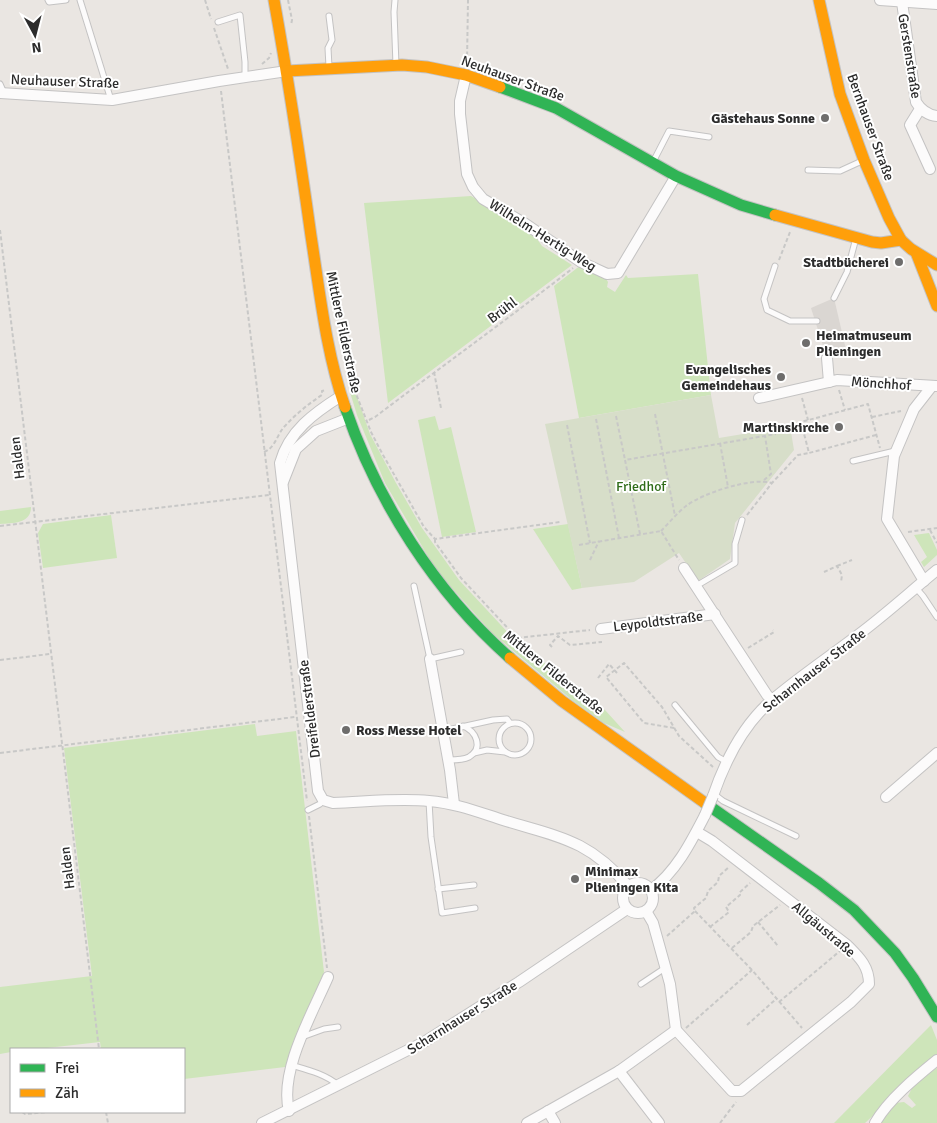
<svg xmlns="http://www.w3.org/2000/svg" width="937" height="1123" font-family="Signika,sans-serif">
<rect width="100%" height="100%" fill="#eae6e2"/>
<g fill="#cee5ba">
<path d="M471,196L530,229L542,246L572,265L388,403L364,203Z"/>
<path d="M581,265L606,279L608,282L607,287L615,292L626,275L628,278L698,274L711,395L579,418L554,286Z"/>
<path d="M351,387L357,397L370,434L396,483L422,528L459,580L515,640L605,710L625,732L604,723L572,700L492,633L436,570L385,483L357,415L349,389Z"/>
<path d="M435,416L439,430L451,427L476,532L442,537L418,420Z"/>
<path d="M31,507C31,524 13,523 0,524V511Z"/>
<path d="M111,515L117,558L43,568L38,533L43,524Z"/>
<path d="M568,524L582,588L572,590L533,529Z"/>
<path d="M929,533L937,550V555L924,567L921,562L927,557L914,535Z"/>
<path d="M255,724L257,736L296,731L324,972L285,1067L184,1079V1049H101L100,1042L38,1049H11V1052L0,1054V987L92,976L64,748Z"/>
<path d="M931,1025L937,1040V1056L865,1123H834Z"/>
<path d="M937,1068V1123H881L895,1103L904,1102L912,1108L916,1105L908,1096L914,1084Z"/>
</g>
<path fill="#d7dec9" d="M711,395L719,438L790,426L794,450L735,523L730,559L698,581L679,553L634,582L582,588L545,424Z"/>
<path fill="#dad6d2" d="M834,298L847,354L827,358L811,308Z"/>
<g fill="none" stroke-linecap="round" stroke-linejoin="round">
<g stroke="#c4c3c3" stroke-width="7">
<g id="lane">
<path d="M48,0L49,2L66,0"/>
<path d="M80,0L111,100"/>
<path d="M395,0L394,12L396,65"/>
<path d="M329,16L332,40L328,48L329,67"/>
<path d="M218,22L240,15L245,62V77"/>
<path d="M0,84L4,93"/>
<path d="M653,162L669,131L709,137"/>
<path d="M808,170L840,171L864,160"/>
<path d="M775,266L764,299L767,310L790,321H817"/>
<path d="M834,298L847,272L856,238"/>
<path d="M853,461L895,451"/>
<path d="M414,586L430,659L461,652"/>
<path d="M696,586L735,563V544L742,520"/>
<path d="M916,588L923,596L937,617"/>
<path d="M675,705L718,757L727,762"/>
<circle cx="515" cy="739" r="16"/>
<path d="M443,731L493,720L507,719L510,723"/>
<path d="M474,753L487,750L505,752"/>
<path d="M449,760C455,760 463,760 469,757C484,748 476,731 463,726"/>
<path d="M714,794L723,801L796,836"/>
<path d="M429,801L431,837L442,913L475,908"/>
<path d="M308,810L320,804L323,800"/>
<path d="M438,889L474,885"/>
<path d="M641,984L665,968"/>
<path d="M302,1037L324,1029L338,1027"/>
<path d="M291,1065C308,1070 325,1074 338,1085"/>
</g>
</g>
<g stroke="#c4c3c3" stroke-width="12">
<g id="street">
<path d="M880,0L937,4"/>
<path d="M902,2L916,102C921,110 927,115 937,116"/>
<path d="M466,75L460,101V114L467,174L473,187L483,199L524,223L581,262L607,274L618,273L676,176"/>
<path d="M0,93L112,100L219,81L287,71"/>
<path d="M920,109L910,125L930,169"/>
<path d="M827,358L829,382L837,380L936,386"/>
<path d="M341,396C314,413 289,431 280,463L318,791L323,800L333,803C365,802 397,798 429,801C455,803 478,812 503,820C558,837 588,839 628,886"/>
<path d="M759,398L829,382"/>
<path d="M283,482L296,449L316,431L349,418"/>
<path d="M684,568L767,695L772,700"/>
<path d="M924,581L887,519L894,456L914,409L932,386"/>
<path d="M601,629L715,614"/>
<path d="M430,659L450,770L454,804"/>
<path d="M713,796C725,761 744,724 772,700C799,677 829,657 858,635C885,615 910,592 937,570"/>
<path d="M886,797L937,753"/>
<circle cx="638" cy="898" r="15"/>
<path d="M651,890C676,872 691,842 705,815"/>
<path d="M646,911L653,923L670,984L676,1030L732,1091H741L851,1002L869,984C869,966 859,957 847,945L712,841L697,832"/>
<path d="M619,1071L659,1123"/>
<path d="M289,1111C279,1071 312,1014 328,977"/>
<path d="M548,1111L555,1123"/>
<path d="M262,1123L424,1042L519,982L627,909"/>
<path d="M527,1123L619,1071L676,1030"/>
<path d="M875,1123C888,1100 916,1077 937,1060"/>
</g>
</g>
<g stroke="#c4c3c3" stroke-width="13">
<g id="fast">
<path d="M500,87L556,108L676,176L741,205L775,215"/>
<path d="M345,407C377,501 435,592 510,658"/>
<path d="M705,803L819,883L854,910L895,953L913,978L937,1017"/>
</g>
</g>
<g stroke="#c4c3c3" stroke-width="13">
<g id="slow">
<path d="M274,0C288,78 300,157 311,236C320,294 326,352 345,407"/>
<path d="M819,0L840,94L864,160L889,218L901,240L911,249L937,265"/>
<path d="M287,71L402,65L427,67L466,75L500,87"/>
<path d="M775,215L872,242L881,243L901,240"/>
<path d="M917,255L937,306"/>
<path d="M510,658L562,701L705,803"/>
</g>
</g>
<g stroke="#c8c8c7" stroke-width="2" stroke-dasharray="4 2.5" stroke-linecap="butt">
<path d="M205,0L211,19"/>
<path d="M288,0L292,20L291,25"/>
<path d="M214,28L228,69"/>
<path d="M467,62L468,0"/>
<path d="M262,64L269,58L271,53"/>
<path d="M221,91L307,801"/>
<path d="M0,230L99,1049"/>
<path d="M779,260L790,232"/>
<path d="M434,372L441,408"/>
<path d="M350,386H353L371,432L383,455L424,527L435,539L560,522"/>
<path d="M839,390L845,410"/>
<path d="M802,398L808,420"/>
<path d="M655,414L675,516"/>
<path d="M616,416L625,460"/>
<path d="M872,417L901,411"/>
<path d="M596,419L619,538"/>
<path d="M369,420L375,417C441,367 508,319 573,268"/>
<path d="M567,425L590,543"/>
<path d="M876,435L809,453L801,422L868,404L880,448"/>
<path d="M720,443L728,487"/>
<path d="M264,452C275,448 277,435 284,427C295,415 308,404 322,395V391L326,390"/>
<path d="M764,480L771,474L765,436"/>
<path d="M747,515L772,483L798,455L809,453"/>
<path d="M0,526L269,495"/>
<path d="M930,530L937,543"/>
<path d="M661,531C669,523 677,513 686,506C703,493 752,477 772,483"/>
<path d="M908,532L937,528"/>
<path d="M640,534L625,460L776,434"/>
<path d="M435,539V542L461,578L517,638L590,630"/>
<path d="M579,545L661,531L679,560"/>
<path d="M590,560L599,541"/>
<path d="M837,566L852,560"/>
<path d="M824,572L837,566L842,575L841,582"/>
<path d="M552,647L550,645L558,636L570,645L602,642"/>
<path d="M748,648L774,632L773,630"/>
<path d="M0,660L50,654"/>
<path d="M598,678L609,664L617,673"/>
<path d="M674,728L644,723L606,677L624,663L662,707L679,736L713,767"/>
<path d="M0,753L295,717"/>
<path d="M309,816L327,968"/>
<path d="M695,911L752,970L802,1028"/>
<path d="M758,922L778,946"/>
<path d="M710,927L729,912L726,907L740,895L739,893L750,883"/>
<path d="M667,936L695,911L694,908L706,898L708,891L718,882L719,876L729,867"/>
<path d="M732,948L751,932L753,926L780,905"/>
<path d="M779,1002L840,951"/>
<path d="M747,1025L776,999"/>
<path d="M686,1028L752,970"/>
<path d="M22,1112L25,1114L48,1112"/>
<path d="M106,1112L108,1123"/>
<path d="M720,1123L736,1102"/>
</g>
<use href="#lane" stroke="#fcfbfb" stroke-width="5"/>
<use href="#street" stroke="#fcfbfb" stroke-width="10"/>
<use href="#fast" stroke="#30b455" stroke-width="11"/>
<use href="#slow" stroke="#ff9f0a" stroke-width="11"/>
<g stroke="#c4c3c3" stroke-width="12" stroke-linecap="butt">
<path id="street-bridge" d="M705,815L713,796"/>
</g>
<use href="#street-bridge" stroke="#fcfbfb" stroke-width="10"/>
</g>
<g fill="#6e6d6c" stroke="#fff" stroke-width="2">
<circle cx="825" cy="118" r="5"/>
<circle cx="899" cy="262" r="5"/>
<circle cx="806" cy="343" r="5"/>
<circle cx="781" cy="377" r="5"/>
<circle cx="839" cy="427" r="5"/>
<circle cx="346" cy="730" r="5"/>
<circle cx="575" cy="879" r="5"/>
</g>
<g text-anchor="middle" stroke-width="4" stroke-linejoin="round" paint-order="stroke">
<g font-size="14" fill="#2c2c2c" stroke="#fff">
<text transform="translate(910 56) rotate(81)" y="5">Gerstenstraße</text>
<text transform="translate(513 78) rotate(20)" y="5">Neuhauser Straße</text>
<text transform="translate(65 81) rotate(2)" y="5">Neuhauser Straße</text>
<text transform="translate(871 127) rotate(70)" y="5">Bernhauser Straße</text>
<text transform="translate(543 235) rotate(32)" y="5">Wilhelm-Hertig-Weg</text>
<text transform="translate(502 310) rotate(-37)" y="5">Brühl</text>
<text transform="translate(344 332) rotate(78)" y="5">Mittlere Filderstraße</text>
<text transform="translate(881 383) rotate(4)" y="5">Mönchhof</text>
<text transform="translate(17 458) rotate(-97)" y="5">Halden</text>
<text transform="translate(658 621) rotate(-7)" y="5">Leypoldtstraße</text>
<text transform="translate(814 670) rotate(-38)" y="5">Scharnhauser Straße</text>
<text transform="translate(554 672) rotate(39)" y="5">Mittlere Filderstraße</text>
<text transform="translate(309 709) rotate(-97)" y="5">Dreifelderstraße</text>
<text transform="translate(67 868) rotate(-97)" y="5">Halden</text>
<text transform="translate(824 929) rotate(40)" y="5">Allgäustraße</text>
<text transform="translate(462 1017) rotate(-32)" y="5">Scharnhauser Straße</text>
</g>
<g font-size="14" font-weight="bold" fill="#2c2c2c" stroke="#fff" text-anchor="end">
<text x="815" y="123">Gästehaus Sonne</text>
<text x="889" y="267">Stadtbücherei</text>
<text x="816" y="340" text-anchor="start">Heimatmuseum<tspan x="816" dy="16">Plieningen</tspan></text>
<text x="771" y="374">Evangelisches<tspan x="771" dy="16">Gemeindehaus</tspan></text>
<text x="829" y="432">Martinskirche</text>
<text x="356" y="735" text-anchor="start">Ross Messe Hotel</text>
<text x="585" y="876" text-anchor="start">Minimax<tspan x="585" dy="16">Plieningen Kita</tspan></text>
</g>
<g font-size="14" fill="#2e6c19" stroke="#fff">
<text x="641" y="491">Friedhof</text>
</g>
</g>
<rect x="10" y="1048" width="175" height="65" fill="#ffffff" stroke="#ababab"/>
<rect x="20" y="1064" width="25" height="8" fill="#30b455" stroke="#ababab"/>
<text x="55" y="1073" font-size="15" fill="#2c2c2c">Frei</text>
<rect x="20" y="1089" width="25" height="8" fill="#ff9f0a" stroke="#ababab"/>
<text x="55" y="1098" font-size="15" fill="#2c2c2c">Zäh</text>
<g transform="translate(35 35) rotate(173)" stroke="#ffffff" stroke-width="4" paint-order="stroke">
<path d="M0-4L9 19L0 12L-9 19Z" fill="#2c2c2c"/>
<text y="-8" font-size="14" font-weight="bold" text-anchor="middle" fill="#2c2c2c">N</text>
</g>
</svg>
